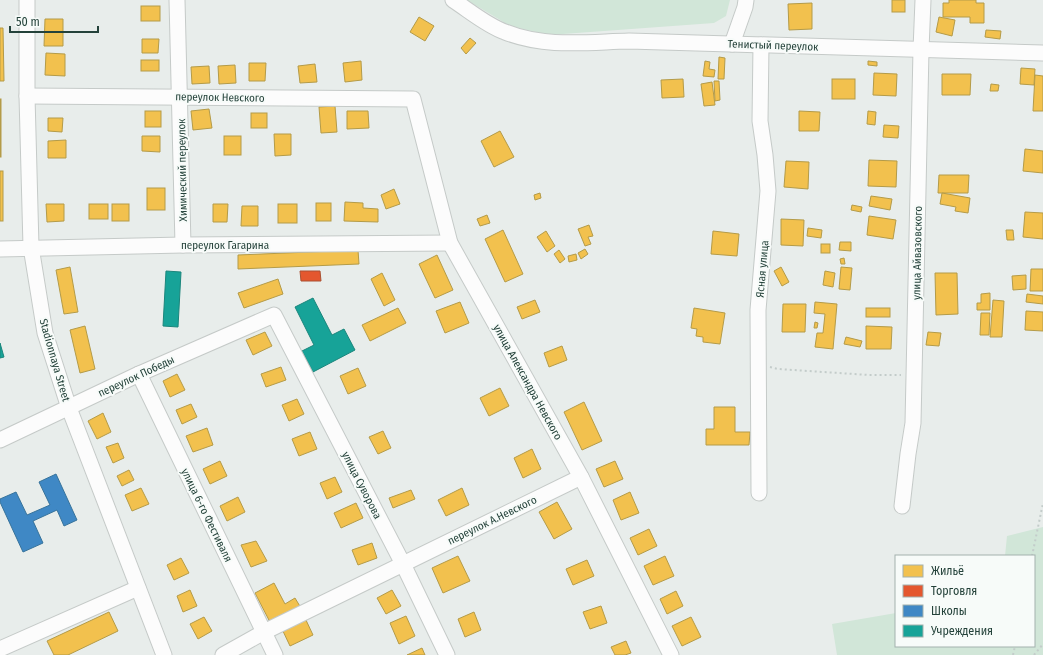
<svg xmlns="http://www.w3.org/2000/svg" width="1043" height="655" font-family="'Fira Sans Condensed',sans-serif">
<rect width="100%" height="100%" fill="#e8edeb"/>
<g fill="#d1e6d8">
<path d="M467,0H730L726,16L714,23L549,35L510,26Z"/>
<path d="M1043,527V655H837L832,624L896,613V646H1034V556H1005L1007,536Z"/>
</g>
<g fill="#f2c14e" stroke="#b49b48">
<rect x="892" y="0" width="13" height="12"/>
<path d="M949,0H976V3H984V23H970V17H943V3H949Z"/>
<path d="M812,3V29L789,30L788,4Z"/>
<rect x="141" y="6" width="19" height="15"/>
<path d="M419,17L434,26L425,41L410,32Z"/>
<path d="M939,17L955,20L952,36L936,32Z"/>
<path d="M45,19H63V46H44Z"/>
<path d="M0,28H3L4,81H0Z"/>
<path d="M986,30L1001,31L1000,39L985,37Z"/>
<path d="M470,38L476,43L466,54L461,48Z"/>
<path d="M142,39H159L158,53H142Z"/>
<path d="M46,53L65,54V76L45,75Z"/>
<path d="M719,57L725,58L724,79H718Z"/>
<rect x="141" y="60" width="18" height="11"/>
<path d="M361,61L362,80L345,82L343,63Z"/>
<path d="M705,61L710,62L709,69L715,70L714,77L703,76Z"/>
<path d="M868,61L877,62V66L868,65Z"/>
<path d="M249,63H266L265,81H249Z"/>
<path d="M315,64L317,82L300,83L298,66Z"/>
<path d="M235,65L236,83L219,84L218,66Z"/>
<path d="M209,66L210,83L192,84L191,67Z"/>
<path d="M1021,68L1035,69L1034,85L1020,84Z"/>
<path d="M874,73L897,74L896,96L873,95Z"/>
<path d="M942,74H971L970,95H942Z"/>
<path d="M1035,75L1043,76V111H1033Z"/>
<path d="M683,79L684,97L662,98L661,80Z"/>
<rect x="832" y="79" width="23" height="20"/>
<path d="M714,81H719L720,100L715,101Z"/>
<path d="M712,82L715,105L704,106L701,84Z"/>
<path d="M991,84L999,85L998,91H990Z"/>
<rect x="0" y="99" width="1" height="58"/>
<path d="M335,106L337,132L321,133L319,107Z"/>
<path d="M209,109L212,128L193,130L191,111Z"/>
<rect x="145" y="111" width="16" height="16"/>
<path d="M347,111H368L369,128L347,129Z"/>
<path d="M799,111L820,112L819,131H799Z"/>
<path d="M868,111L876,112L875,125L867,124Z"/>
<rect x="251" y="113" width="16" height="15"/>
<path d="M48,118H63L62,132L48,131Z"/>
<path d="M884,125L899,126L898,138L883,137Z"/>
<path d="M500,131L514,157L494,167L481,141Z"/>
<path d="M274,134H291V155L275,156Z"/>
<path d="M142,136H160V152L142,151Z"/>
<rect x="224" y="136" width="17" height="19"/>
<path d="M66,140V158H48V141Z"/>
<path d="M1025,149L1043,151V173L1023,171Z"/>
<path d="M869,160L897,161L896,187L868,186Z"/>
<path d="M786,161L809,162L808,189L784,187Z"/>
<rect x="0" y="171" width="3" height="50"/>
<path d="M939,175H969L968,193H938Z"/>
<rect x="147" y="188" width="18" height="22"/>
<path d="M394,189L400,204L386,209L381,195Z"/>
<path d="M540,193L541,198L535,200L534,195Z"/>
<path d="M942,193L970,198L968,213L955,211L956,207L940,204Z"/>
<path d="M871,196L892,199L890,210L869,206Z"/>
<path d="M345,202L363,203V208L378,209V222L344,221Z"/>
<rect x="316" y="203" width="15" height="18"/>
<path d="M46,204H64V221L47,222Z"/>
<rect x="89" y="204" width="19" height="15"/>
<rect x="112" y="204" width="17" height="17"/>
<path d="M213,204H228L227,222H213Z"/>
<rect x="278" y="204" width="19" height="19"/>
<path d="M852,205L862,207L861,212L851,210Z"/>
<path d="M242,206H258V226H241Z"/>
<path d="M1025,212L1043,213V239L1023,237Z"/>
<path d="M487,215L490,223L480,226L477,219Z"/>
<path d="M869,216L896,220L893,239L867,235Z"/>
<path d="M781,219L804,220L803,246L781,245Z"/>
<path d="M589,225L593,236L588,237L591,244L585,246L578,229Z"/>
<path d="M808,228L822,230L821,238L807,236Z"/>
<path d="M503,230L523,274L505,282L485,239Z"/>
<path d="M1006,230H1013L1014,240H1007Z"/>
<path d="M546,231L555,246L547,252L537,237Z"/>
<path d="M713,231L739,234L737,256L711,254Z"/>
<path d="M840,242H851V251L839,250Z"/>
<rect x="821" y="244" width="9" height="9"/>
<path d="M585,249L588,254L581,259L578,253Z"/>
<path d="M358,250L359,264L238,269V255Z"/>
<path d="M559,250L565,259L560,263L554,254Z"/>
<path d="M576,254L577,260L569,262L568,256Z"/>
<path d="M437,255L453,290L435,298L419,264Z"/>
<path d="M844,258L845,264H841L840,259Z"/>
<path d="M70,267L78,312L64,314L56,270Z"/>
<path d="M781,267L789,282L782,286L774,271Z"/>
<path d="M841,267L852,268L850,290L839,289Z"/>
<path d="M1031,269H1043V291H1030Z"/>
<path d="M825,271L835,273L833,287L823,285Z"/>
<path d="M382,273L395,300L384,306L371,279Z"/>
<path d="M935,273H957L958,314L936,315Z"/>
<path d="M1026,275V289L1013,290L1012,276Z"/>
<path d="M278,279L283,294L244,308L238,293Z"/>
<path d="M990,293V310H977V303H981V294Z"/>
<path d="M1027,294L1043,296V304L1026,302Z"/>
<path d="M535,300L540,312L522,319L517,307Z"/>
<path d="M993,300L1004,301L1002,337H990Z"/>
<path d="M460,302L469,323L445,333L436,311Z"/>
<path d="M815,302L837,304L833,349L815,347L817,333H823L825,314L814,313Z"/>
<path d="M783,304H806L805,332H782Z"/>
<path d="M398,308L406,323L370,341L362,325Z"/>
<path d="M694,308L725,313L720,344L703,342V337L696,336L697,329L691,328Z"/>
<rect x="866" y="308" width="24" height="9"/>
<path d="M1026,311L1043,312V331L1025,330Z"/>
<path d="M981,313H990L989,335H980Z"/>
<path d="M815,322L818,323L817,328H814Z"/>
<path d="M85,326L95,369L80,373L70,330Z"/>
<path d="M866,326L892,327L891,349H866Z"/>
<path d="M265,332L272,346L253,355L246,340Z"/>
<path d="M928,332L941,333L939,346L926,345Z"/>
<path d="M846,337L862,341L860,347L844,344Z"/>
<path d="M562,346L567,360L549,367L544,353Z"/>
<path d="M281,367L286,380L266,387L261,374Z"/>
<path d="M358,368L366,386L348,394L340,376Z"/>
<path d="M177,374L185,390L170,397L163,381Z"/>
<path d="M500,388L509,406L489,416L480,398Z"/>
<path d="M297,399L304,414L289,421L282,405Z"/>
<path d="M584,402L602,441L582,450L564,412Z"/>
<path d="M191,404L197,417L182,424L176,410Z"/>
<path d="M714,407H735V432H750L749,445H706V429H714Z"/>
<path d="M103,413L111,432L97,439L88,421Z"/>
<path d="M207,428L213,445L193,452L186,436Z"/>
<path d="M383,431L391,448L378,454L369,437Z"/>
<path d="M310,432L317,449L299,456L292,439Z"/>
<path d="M118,443L124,458L113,463L106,447Z"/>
<path d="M532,449L541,469L523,478L514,458Z"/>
<path d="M220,461L227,476L210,484L203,469Z"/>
<path d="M615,461L623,479L604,487L596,469Z"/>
<path d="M129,470L134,480L122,486L117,476Z"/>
<path d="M335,477L342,492L327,499L320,483Z"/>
<path d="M141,488L149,504L132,511L125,495Z"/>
<path d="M462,488L469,505L446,516L438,500Z"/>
<path d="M411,490L415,499L393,508L389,498Z"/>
<path d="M630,492L639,513L621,520L613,500Z"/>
<path d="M238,497L245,512L227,521L220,506Z"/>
<path d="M557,502L572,529L554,539L539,512Z"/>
<path d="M356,503L363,518L341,528L334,513Z"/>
<path d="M649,529L657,546L638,555L630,538Z"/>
<path d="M256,541L267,561L251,567L241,545Z"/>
<path d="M372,543L377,558L358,565L352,550Z"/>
<path d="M458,556L470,581L443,593L432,568Z"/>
<path d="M665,556L674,576L653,585L644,566Z"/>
<path d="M181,558L189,573L174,580L167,565Z"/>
<path d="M587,560L594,576L573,585L566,569Z"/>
<path d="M274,583L285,604L295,598L301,608L271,624L255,593Z"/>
<path d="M190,590L197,606L183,612L177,596Z"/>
<path d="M392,590L401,606L386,614L377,598Z"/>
<path d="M676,591L683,606L667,614L660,599Z"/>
<path d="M601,606L607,623L590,629L583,612Z"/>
<path d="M109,612L118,631L68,655H54L47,641Z"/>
<path d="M474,612L481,630L465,637L458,619Z"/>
<path d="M406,616L415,636L399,644L390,623Z"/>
<path d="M204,617L212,631L198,639L190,624Z"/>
<path d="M691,617L701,637L682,646L672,626Z"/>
<path d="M305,618L313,635L290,646L282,629Z"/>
<path d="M626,641L631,653L625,655H615L611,647Z"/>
<path d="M422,648L425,655H407Z"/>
</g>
<path fill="#e4572e" stroke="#aa5132" d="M300,271H320L321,281H301Z"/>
<path fill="#3f88c5" stroke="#37739b" d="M56,474L77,520L64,526L57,510L33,521L43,543L23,552L0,502V499L16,492L27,515L50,505L39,482Z"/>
<g fill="#17a398" stroke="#1b867c">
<path d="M166,271L181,272L178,327L163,326Z"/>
<path d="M313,298L332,335L344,329L355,350L313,372L302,351L314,345L295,307Z"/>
<path d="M0,343L4,357L0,358Z"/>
</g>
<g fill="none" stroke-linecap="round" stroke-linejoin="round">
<g stroke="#c5cac8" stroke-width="17">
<g id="minor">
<path d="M27,0V96L31,247L45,333L69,408L164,655"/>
<path d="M177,0L183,245"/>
<path d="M453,0C470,11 486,25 505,32C545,48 587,42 629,41L1043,53"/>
<path d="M732,44L745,7L746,0"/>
<path d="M27,96L413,99L450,243L581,477L671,655"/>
<path d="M0,249L183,245L450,243"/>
<path d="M139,374L275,655"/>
<path d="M0,440L139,374L274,315L403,564L447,655"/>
<path d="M759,493L758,310L768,191L765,155L760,121L761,45"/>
<path d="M902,506L908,454L913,423L921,50L923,0"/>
<path d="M0,649L138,588"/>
<path d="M223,655L264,632L581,477"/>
</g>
</g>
<g stroke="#c3ccca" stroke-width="2" stroke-dasharray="2 3" stroke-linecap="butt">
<path d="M770,367L778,369L869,375H901"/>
<path d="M1032,556L1043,503"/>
<path d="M1013,655L1015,646"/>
<path d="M1034,655L1043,644"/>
</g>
<use href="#minor" stroke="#fcfcfc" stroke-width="15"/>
</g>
<g text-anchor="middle" stroke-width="4" stroke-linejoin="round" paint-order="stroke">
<g font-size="11" fill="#24423a" stroke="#f7fbf9">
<text transform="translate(773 45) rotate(2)" y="4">Тенистый переулок</text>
<text transform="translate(220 97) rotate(1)" y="4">переулок Невского</text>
<text transform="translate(182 170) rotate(-91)" y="4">Химический переулок</text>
<text x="225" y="249">переулок Гагарина</text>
<text transform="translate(917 253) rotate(-89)" y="4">улица Айвазовского</text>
<text transform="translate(762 269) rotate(-85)" y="4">Ясная улица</text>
<text transform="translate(55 360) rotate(74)" y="4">Stadionnaya Street</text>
<text transform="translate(136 376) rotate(-25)" y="4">переулок Победы</text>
<text transform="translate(528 382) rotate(61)" y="4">улица Александра Невского</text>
<text transform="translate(362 485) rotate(63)" y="4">улица Суворова</text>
<text transform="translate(207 515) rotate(64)" y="4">улица 6-го Фестиваля</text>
<text transform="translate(492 520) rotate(-26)" y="4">переулок А.Невского</text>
</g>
</g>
<rect x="895" y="555" width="140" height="92" fill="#f7fbf9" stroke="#a3b1ad"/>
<rect x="903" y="565" width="20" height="12" fill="#f2c14e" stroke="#a3b1ad"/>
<text x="931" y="575" font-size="12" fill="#24423a">Жильё</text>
<rect x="903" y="585" width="20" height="12" fill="#e4572e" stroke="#a3b1ad"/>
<text x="931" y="595" font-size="12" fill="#24423a">Торговля</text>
<rect x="903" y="605" width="20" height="12" fill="#3f88c5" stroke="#a3b1ad"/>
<text x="931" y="615" font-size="12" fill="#24423a">Школы</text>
<rect x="903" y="625" width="20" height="12" fill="#17a398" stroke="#a3b1ad"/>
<text x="931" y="635" font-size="12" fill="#24423a">Учреждения</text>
<path d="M10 26v6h88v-6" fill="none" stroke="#24423a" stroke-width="2"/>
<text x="16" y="26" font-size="12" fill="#24423a" stroke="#f7fbf9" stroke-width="3" paint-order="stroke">50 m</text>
</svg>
